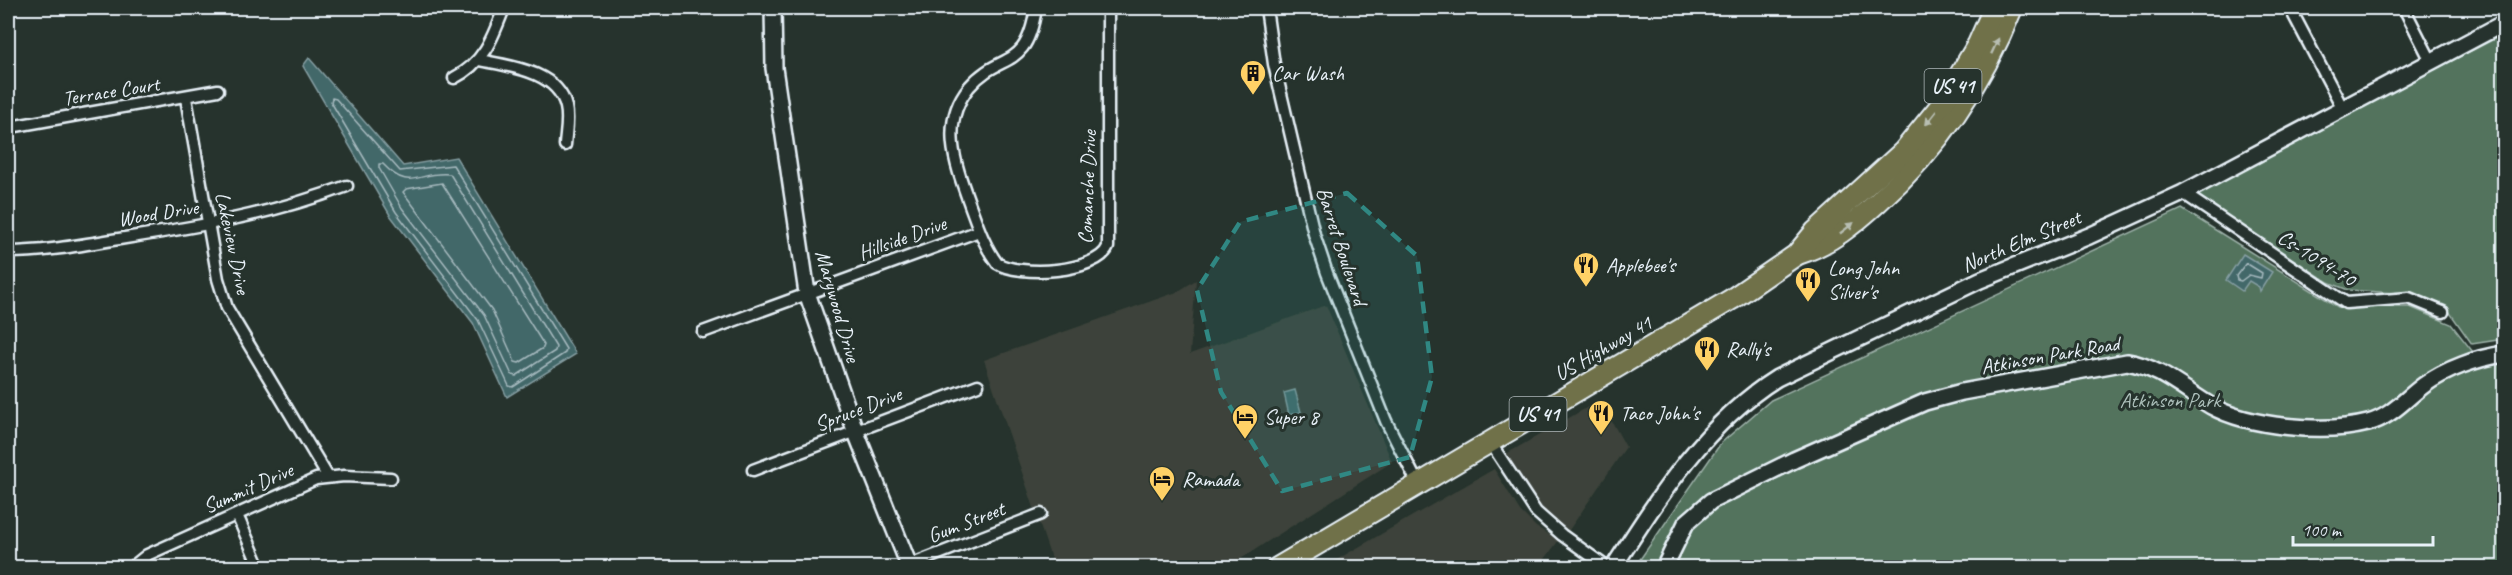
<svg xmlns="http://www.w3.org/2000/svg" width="2512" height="575" font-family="Caveat,sans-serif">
<rect width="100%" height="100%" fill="#26332d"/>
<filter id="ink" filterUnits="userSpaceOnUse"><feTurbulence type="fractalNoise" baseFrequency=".0167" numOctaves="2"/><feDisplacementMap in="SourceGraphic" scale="12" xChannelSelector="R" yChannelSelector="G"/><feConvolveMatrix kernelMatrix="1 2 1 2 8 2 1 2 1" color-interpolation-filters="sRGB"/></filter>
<g filter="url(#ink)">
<g fill="#3c433a">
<path d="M1196,280L1190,354L1326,305L1392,462L1228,567H1054L984,360L1177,292Z"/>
<path d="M1600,400L1626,447L1567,533L1537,506L1506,454Z"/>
<path d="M1494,469L1520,511L1536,527L1559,540L1539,567H1324Z"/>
</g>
<g fill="#53735d" stroke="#9eb2aa" stroke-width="1.5">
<path d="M2504,34V339L2472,344L2446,307L2411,294L2348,290L2328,282L2192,193Z"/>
<path d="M2182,209L2338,307H2410L2451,324L2473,352L2504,346V567L1634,568L1721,443L1771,400Z"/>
</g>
<g fill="#436769" stroke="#859ea2" stroke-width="1.5">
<path d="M309,58L403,166L456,157L576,354L507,397L473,323L390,215L303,66Z"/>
<path d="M2243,254L2272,272L2260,291L2259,287L2249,281L2242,291L2226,280Z"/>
<path d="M1295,390L1301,412L1289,415L1284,393Z"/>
</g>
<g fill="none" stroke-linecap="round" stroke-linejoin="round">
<g stroke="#a6babf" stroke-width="1.5">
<path d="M332,98L336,99L400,171L453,165L566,349L565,353L513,387L509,386L478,320L396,212L331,102Z"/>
<path d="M379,164H383C411,194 418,170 450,174L556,347L555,351L516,376L512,375L484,315L402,208L379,168Z"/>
<path d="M442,183L544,345L543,348L519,363L515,362L492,310L403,192L406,189Z"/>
<path d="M2246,263L2262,273L2261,278L2249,275L2241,281L2237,280L2236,276Z"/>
</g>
<g stroke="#e8f1f8" stroke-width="15">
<g id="street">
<path d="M1036,8C1026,73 1001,50 969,87C939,124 956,166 970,205C977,224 984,246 997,263C1018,277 1097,273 1108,247V8"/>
<path d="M1266,8L1274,64L1314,234L1327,273L1386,421L1418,484"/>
<path d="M2290,8L2342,107"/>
<path d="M2404,8L2431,61"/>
<path d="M479,60C509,66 558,71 566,107C569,119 566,132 565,145"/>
<path d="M454,78C484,63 493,37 504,8"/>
<path d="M186,98L218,279L227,308L328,477"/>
<path d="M10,127L218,90"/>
<path d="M2183,193L2346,303L2409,298L2443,312"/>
<path d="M8,252C47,252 86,244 125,238C202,226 273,214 347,186"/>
<path d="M703,332L979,231"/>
<path d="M1490,442L1536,512L1562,535L1608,568"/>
<path d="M753,470L978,385"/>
<path d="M237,515L260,568"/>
<path d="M905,567L1041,514"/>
<path d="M131,568L147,555L316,479L344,476L391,478"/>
</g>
</g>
<g stroke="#e8f1f8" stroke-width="20">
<g id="secondary">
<path d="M773,8L774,68L807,293L855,430L910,568"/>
<path d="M1613,568C1658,498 1705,423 1777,378L1980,280L2089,236L2183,193L2504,23"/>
<path d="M1664,568L1686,523L1711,501L1794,460L1925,402L1962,392L2127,362C2159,367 2184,390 2211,406C2249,427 2325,434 2368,423C2391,417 2405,399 2424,385C2446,369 2477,358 2504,354"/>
</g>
</g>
<g stroke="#e8f1f8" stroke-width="24">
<g id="highway">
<path d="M1798,254C1830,244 1854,224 1878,202C1938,148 1982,83 2012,8"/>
<path d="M1277,568L1732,299L1796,255L1815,232L1903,152L1945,100L1978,44L1994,8"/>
</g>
</g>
<use href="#street" stroke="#26332d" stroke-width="10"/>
<use href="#secondary" stroke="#26332d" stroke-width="15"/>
<use href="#highway" stroke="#6f714a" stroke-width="20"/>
</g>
<defs><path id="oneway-solid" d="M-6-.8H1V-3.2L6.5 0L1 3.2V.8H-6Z" transform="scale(1.5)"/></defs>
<g fill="#b8beb2">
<use href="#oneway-solid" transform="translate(1995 46) rotate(-65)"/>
<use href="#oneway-solid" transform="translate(1931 118) rotate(128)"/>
<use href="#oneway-solid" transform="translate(1847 228) rotate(-38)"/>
</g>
</g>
<path fill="#308883" fill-opacity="0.2" stroke="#308883" stroke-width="4.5" stroke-dasharray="12 8" stroke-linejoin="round" d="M1347,193L1417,256L1432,377L1410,457L1282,491L1221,392L1197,290L1240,222Z"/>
<defs>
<g id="building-pin" transform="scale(1.35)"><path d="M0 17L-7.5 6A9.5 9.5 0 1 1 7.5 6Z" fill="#ffd166" stroke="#26332d"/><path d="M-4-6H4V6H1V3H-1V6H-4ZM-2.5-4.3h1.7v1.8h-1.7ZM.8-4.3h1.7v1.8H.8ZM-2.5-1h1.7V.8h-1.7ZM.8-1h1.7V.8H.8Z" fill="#111"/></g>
<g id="restaurant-pin" transform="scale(1.35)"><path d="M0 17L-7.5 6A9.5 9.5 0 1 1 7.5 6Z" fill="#ffd166" stroke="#26332d"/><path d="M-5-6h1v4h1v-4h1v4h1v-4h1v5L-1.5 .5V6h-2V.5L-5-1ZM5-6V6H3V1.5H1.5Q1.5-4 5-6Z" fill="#111"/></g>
<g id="hotel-pin" transform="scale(1.35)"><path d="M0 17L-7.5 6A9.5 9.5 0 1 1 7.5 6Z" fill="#ffd166" stroke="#26332d"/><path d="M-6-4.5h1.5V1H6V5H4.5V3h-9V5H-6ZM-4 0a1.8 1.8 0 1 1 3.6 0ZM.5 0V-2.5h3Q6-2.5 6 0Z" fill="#111"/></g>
</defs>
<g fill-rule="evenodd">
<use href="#building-pin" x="1253" y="73"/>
<use href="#restaurant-pin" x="1586" y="265"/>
<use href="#restaurant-pin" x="1808" y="280"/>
<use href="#restaurant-pin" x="1707" y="349"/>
<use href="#restaurant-pin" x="1601" y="413"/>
<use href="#hotel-pin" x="1245" y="417"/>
<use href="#hotel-pin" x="1162" y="479"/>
</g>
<g text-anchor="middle" stroke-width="6" stroke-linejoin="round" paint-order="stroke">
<g fill="#26332d" stroke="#aeb8bb" stroke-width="1.5">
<rect x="1924.5" y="69" width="57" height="34" rx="4.5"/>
<rect x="1509.5" y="397" width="57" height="34" rx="4.5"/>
</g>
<g font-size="20" font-weight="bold" fill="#e8f1f8">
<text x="1953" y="93">US 41</text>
<text x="1538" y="421">US 41</text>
</g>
<g font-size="21" fill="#e8f1f8" stroke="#26332d" text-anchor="start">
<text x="1272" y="80">Car Wash</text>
<text x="1606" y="272">Applebee's</text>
<text x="1828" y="275">Long John<tspan x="1828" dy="24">Silver's</tspan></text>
<text x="1726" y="356">Rally's</text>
<text x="1620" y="420">Taco John's</text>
<text x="1264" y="424">Super 8</text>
<text x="1182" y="486">Ramada</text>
</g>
<g font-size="21" fill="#e8f1f8" stroke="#26332d">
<text transform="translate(111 91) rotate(-9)" y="7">Terrace Court</text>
<text transform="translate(1087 187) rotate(-88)" y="7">Comanche Drive</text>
<text transform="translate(158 213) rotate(-9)" y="7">Wood Drive</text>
<text transform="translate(902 238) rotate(-20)" y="7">Hillside Drive</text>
<text transform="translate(2021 241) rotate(-23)" y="7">North Elm Street</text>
<text transform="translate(233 243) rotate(78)" y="7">Lakeview Drive</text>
<text transform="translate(1342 246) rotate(72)" y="7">Barret Boulevard</text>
<text transform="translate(2317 258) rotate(32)" y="7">Cs-1094-70</text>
<text transform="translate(838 306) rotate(74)" y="7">Marywood Drive</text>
<text transform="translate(1603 348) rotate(-30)" y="7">US Highway 41</text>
<text transform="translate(2050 355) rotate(-10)" y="7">Atkinson Park Road</text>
<text transform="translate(858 409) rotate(-21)" y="7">Spruce Drive</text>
<text transform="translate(248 488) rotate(-24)" y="7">Summit Drive</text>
<text transform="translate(966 522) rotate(-21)" y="7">Gum Street</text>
</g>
<g font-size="21" fill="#acbfba" stroke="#26332d">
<text x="2170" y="407">Atkinson Park</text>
</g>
</g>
<rect width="2512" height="575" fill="none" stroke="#26332d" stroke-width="30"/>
<rect x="15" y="15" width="2482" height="545" fill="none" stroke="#e8f1f8" stroke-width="2" filter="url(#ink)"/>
<path d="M2293 536v9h140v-9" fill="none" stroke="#e8f1f8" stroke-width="3"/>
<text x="2302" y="536" font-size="18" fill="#e8f1f8" stroke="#26332d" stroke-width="4.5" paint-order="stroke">100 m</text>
</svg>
